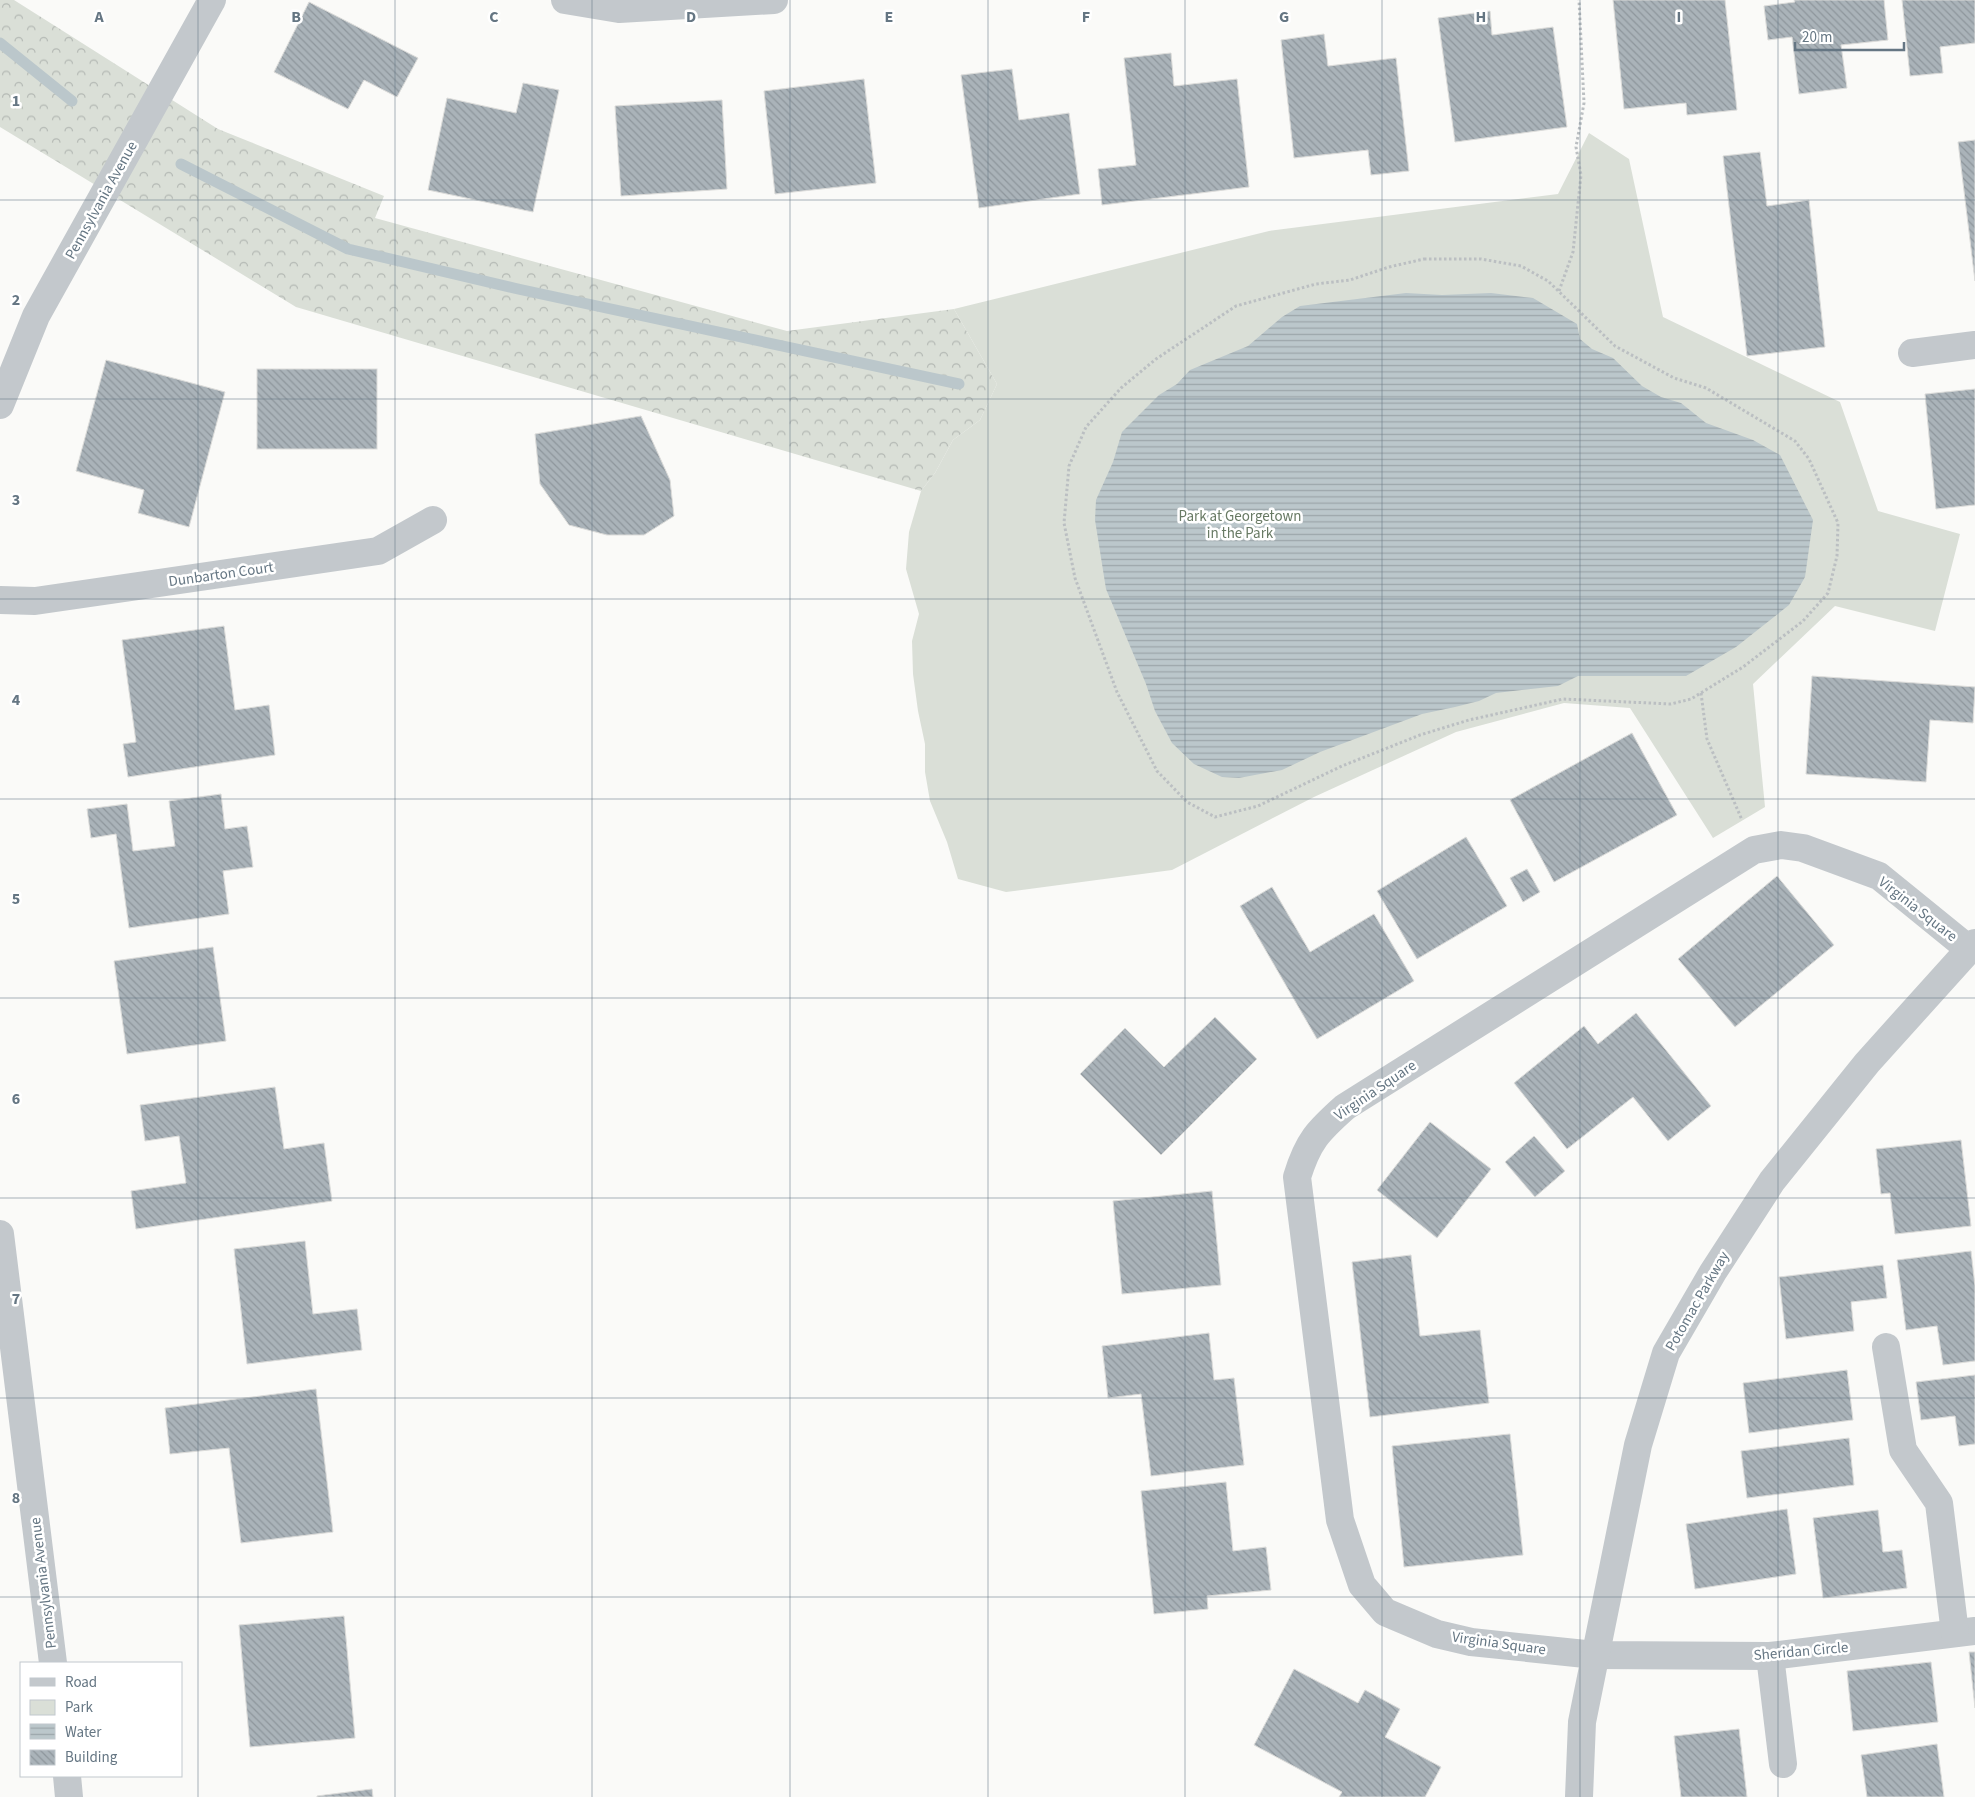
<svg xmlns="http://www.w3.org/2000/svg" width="1975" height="1797" font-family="'Source Sans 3',sans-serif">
<defs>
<pattern id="forest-crowns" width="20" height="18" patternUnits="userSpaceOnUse" patternTransform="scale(1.25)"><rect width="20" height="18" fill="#dadfd7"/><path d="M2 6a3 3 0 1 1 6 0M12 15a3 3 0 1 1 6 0" fill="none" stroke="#b4b9b4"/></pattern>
<pattern id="water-rules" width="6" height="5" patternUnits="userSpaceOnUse" patternTransform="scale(1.25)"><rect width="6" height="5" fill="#bbc7cb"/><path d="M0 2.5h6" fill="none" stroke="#9ca6aa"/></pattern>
<pattern id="building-back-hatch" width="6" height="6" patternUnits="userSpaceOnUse" patternTransform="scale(1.25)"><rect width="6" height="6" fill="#aab3b9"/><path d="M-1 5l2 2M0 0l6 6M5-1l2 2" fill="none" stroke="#8e969c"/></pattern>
</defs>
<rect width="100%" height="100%" fill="#fafaf8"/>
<path fill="#dadfd7" d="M1589,133L1629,159L1663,317L1840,402L1878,511L1960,534L1935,631L1835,606L1753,684L1765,807L1713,838L1630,708L1564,703L1456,732L1314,797L1172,870L1006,892L958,879L947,842L930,801L925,772V744L918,711L913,674L912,641L919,614L906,569L909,532L921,491L935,473L953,440L980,420L997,384L954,309L1269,231L1558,194Z"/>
<path fill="url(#forest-crowns)" d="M0,0H14L218,129L384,196L375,218L787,331L954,309L997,384L980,420L953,440L935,473L921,491L296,307L0,127Z"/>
<path fill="url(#water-rules)" d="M1406,293L1442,295L1491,293L1533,298L1577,324L1580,339L1592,349L1613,358L1642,386L1661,397L1681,403L1706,423L1753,440L1780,455L1813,520L1805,577L1789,605L1736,647L1686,676H1578L1558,686L1496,693L1479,701L1455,707L1422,714L1320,752L1282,770L1239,778L1222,777L1194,764L1172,743L1155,711L1146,684L1106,589L1095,520L1096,500L1113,462L1122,432L1159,395L1177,384L1190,370L1248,346L1282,317L1300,306Z"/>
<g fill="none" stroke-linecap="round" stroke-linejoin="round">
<g stroke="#bbc7cb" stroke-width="11">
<path d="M0,43L72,101"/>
<path d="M181,164L348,249L518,289L959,384"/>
</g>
</g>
<g fill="url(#building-back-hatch)" stroke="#dcdcda">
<path d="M1613,0H1725L1737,110L1687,115L1686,103L1624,109Z"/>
<path d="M1794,0H1884L1888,40L1841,45L1847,88L1799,94L1792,37L1768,40L1764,6L1795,2Z"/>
<path d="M1902,0H1975V43L1940,47L1943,73L1910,76Z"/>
<path d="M309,2L418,58L397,97L364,80L348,109L274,72Z"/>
<path d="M1490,11L1492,35L1553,27L1567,127L1455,142L1438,18Z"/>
<path d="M1324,34L1328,66L1396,58L1409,171L1371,175L1368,150L1294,158L1281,40Z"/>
<path d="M1171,53L1174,86L1237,79L1249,187L1102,205L1098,169L1136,165L1124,58Z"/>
<path d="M1012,69L1019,120L1069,113L1080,194L979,208L961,75Z"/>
<path d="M864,79L876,183L775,194L764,91Z"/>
<path d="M523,83L559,90L533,212L428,190L447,98L516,113Z"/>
<path d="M722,100L727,189L621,196L615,106Z"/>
<path d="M1975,140V281L1958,142Z"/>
<path d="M1760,152L1767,206L1809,200L1825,347L1747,356L1723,156Z"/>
<path d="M106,360L225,392L189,527L138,513L144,490L76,471Z"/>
<rect x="257" y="369" width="120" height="80"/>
<path d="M1975,389V505L1936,509L1925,394Z"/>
<path d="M641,416L670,480L674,516L644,535H607L569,525L540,484L535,434Z"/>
<path d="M224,626L235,710L269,705L275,755L128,777L123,744L136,742L122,640Z"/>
<path d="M1812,676L1975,687L1973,723L1930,720L1926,782L1806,774Z"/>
<path d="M1632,733L1677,815L1554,882L1510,800Z"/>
<path d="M221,794L225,829L247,826L253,867L223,871L229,914L129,928L116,834L91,838L87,809L127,804L133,851L175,846L169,801Z"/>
<path d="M1466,837L1507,906L1417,959L1377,891Z"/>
<path d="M1527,869L1540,892L1523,902L1510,878Z"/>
<path d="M1777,876L1834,945L1735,1027L1678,959Z"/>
<path d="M1272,887L1310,952L1374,914L1414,981L1317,1039L1240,906Z"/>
<path d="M213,947L226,1041L127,1054L114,961Z"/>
<path d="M1636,1013L1711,1106L1668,1141L1633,1097L1567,1149L1514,1083L1584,1026L1598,1044Z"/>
<path d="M1215,1017L1257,1059L1161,1155L1080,1074L1125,1028L1164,1067Z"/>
<path d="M275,1087L284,1149L324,1143L332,1201L136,1229L131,1191L186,1183L179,1136L145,1141L140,1105Z"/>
<path d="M1430,1122L1491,1169L1437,1238L1377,1190Z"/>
<path d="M1534,1136L1565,1171L1535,1197L1505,1162Z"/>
<path d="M1961,1140L1971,1226L1895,1234L1890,1193L1881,1194L1876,1149Z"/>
<path d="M1212,1191L1221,1285L1122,1294L1113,1201Z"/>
<path d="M305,1241L313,1314L357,1309L362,1350L247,1364L234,1249Z"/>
<path d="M1971,1251L1975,1286V1361L1943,1365L1937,1326L1906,1330L1897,1260Z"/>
<path d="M1411,1255L1420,1336L1480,1330L1489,1403L1370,1417L1352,1262Z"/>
<path d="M1883,1265L1887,1298L1851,1302L1854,1331L1786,1339L1779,1277Z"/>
<path d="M1209,1333L1214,1380L1234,1378L1244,1465L1151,1476L1141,1394L1108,1398L1102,1346Z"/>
<path d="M1847,1370L1853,1420L1749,1433L1743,1383Z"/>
<path d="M1975,1375V1444L1959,1446L1955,1416L1921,1420L1916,1382Z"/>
<path d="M316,1389L333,1532L241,1543L229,1448L170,1454L165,1408Z"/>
<path d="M1510,1434L1523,1555L1404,1567L1392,1446Z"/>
<path d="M1849,1438L1854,1485L1747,1498L1741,1451Z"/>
<path d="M1226,1482L1233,1551L1266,1547L1271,1590L1207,1596L1208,1609L1154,1614L1141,1491Z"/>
<path d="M1787,1509L1796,1574L1695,1589L1686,1524Z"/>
<path d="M1878,1510L1883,1552L1902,1550L1907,1588L1823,1598L1813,1518Z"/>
<path d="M344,1616L355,1738L250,1747L239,1625Z"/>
<path d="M1969,1652H1975V1708Z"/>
<path d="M1931,1662L1938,1722L1853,1731L1847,1671Z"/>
<path d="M1294,1669L1358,1703L1365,1690L1400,1709L1385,1737L1441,1767L1425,1797H1339L1342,1792L1254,1745Z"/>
<path d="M1739,1729L1747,1797H1681L1674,1736Z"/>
<path d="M1937,1744L1944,1797H1867L1861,1755Z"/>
<path d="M372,1789L373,1797H317V1796Z"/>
</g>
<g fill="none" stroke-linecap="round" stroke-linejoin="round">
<g stroke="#bbbfc2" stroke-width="3" stroke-dasharray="2.5 2.5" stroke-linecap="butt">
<path d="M1424,259H1481L1521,266L1548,281L1615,346L1674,378L1706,388L1795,441L1809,459L1838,523L1837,556L1828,593L1803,621L1743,667L1691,699L1671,704L1563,699L1469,720L1420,735L1342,766L1258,806L1215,817L1187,802L1157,771L1117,692L1075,578L1064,523L1069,466L1086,427L1121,388L1156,359L1236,306L1316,284L1350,280L1389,267Z"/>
<path d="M1559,291L1573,252L1581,175L1576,147L1584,103L1579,0"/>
<path d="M1701,693L1707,739L1742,820"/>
</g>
<g stroke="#c3c8cc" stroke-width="28">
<path d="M565,0L619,9L774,0"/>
<path d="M1912,353L1975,345"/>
<path d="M0,600L35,601L378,551L433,520"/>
<path d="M1970,950L1879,876L1803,848L1781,845L1754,850L1345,1107C1318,1131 1308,1141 1297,1177L1340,1520L1362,1585L1385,1612L1437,1634L1471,1642L1595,1655L1770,1656L1975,1631"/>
<path d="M1886,1347L1903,1450L1939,1503L1955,1633"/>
<path d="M1770,1656L1783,1764"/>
<path d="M1579,1797L1582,1722L1638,1445L1666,1353L1713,1272L1772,1181L1867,1063L1975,943"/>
</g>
<g stroke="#c3c8cc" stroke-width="28">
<path d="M0,405L36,316L212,0"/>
<path d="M0,1234L53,1663"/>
<path d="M67,1776L69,1797"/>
</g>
</g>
<path fill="none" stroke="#657683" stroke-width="1" stroke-opacity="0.55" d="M198,0V1797M395,0V1797M592,0V1797M790,0V1797M988,0V1797M1185,0V1797M1382,0V1797M1580,0V1797M1778,0V1797M0,200H1975M0,399H1975M0,599H1975M0,799H1975M0,998H1975M0,1198H1975M0,1398H1975M0,1597H1975"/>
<g text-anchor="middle" stroke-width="5" stroke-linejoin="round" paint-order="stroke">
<g font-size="15" fill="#657683" stroke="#fff">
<text transform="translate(101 200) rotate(-61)" y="5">Pennsylvania Avenue</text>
<text transform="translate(221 574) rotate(-8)" y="5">Dunbarton Court</text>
<text transform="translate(1918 909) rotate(38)" y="5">Virginia Square</text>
<text transform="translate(1375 1090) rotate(-34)" y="5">Virginia Square</text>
<text transform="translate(1697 1301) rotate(-60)" y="5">Potomac Parkway</text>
<text transform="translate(43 1583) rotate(-97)" y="5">Pennsylvania Avenue</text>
<text transform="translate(1499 1643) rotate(8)" y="5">Virginia Square</text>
<text transform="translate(1801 1651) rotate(-5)" y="5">Sheridan Circle</text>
</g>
<g font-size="15" fill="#687a64" stroke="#fff">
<text x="1240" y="521">Park at Georgetown<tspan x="1240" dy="17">in the Park</tspan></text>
</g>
</g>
<g font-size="16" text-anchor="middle" font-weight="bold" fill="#657683" stroke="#fff" stroke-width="5" stroke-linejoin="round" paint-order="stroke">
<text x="99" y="22">A</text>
<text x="296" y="22">B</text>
<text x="494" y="22">C</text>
<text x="691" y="22">D</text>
<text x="889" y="22">E</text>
<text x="1086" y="22">F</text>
<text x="1284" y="22">G</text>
<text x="1481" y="22">H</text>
<text x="1679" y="22">I</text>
<text x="16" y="106">1</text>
<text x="16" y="305">2</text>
<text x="16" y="505">3</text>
<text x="16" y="705">4</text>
<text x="16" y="904">5</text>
<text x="16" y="1104">6</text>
<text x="16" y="1304">7</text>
<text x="16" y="1503">8</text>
</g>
<rect x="20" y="1662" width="162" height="115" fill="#ffffff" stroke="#c1c8cd"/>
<rect x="30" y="1678" width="25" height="8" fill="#c3c8cc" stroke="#c1c8cd"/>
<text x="65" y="1687" font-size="15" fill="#657683">Road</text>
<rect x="30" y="1700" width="25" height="15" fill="#dadfd7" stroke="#c1c8cd"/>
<text x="65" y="1712" font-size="15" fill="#657683">Park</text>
<rect x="30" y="1724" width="25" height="15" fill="url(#water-rules)" stroke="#c1c8cd"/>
<text x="65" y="1737" font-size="15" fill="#657683">Water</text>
<rect x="30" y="1750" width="25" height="15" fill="url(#building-back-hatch)" stroke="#c1c8cd"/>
<text x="65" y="1762" font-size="15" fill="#657683">Building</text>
<path d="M1795 42v8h109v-8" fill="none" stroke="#657683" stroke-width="2.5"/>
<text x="1802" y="42" font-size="15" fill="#657683" stroke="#ffffff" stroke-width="4" paint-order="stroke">20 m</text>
</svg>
